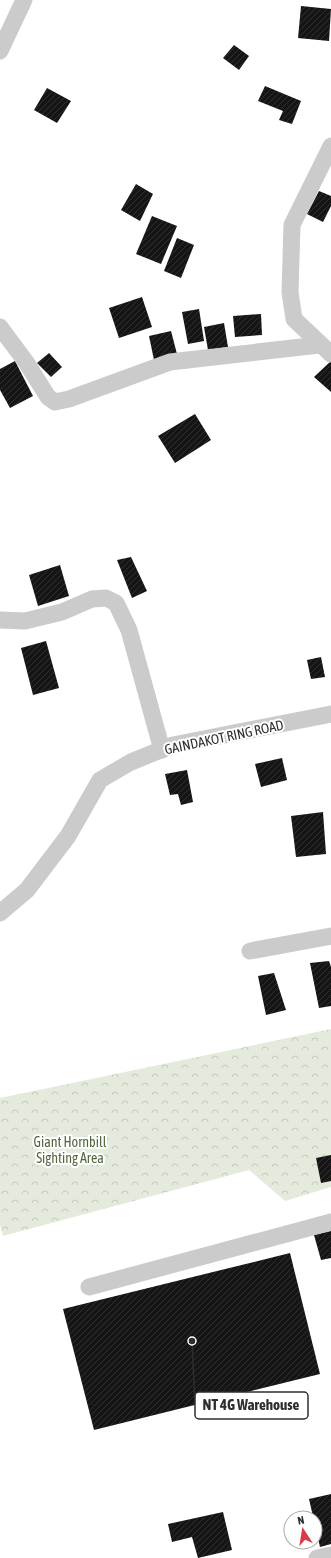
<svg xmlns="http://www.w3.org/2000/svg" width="331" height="1558" font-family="'Asap Condensed',sans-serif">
<defs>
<pattern id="forest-crowns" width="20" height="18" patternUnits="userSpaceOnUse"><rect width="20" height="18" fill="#e4ebdd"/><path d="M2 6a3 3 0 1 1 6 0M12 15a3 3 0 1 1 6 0" fill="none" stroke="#c4cabe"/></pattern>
<pattern id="building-hatch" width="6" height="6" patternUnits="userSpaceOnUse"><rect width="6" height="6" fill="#151515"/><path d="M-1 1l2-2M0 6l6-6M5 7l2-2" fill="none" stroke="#2f2f2f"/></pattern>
</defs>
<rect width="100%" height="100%" fill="#fff"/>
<path fill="url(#forest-crowns)" d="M331,1029V1187L285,1201L249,1170L3,1236L0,1225V1098Z"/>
<g fill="url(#building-hatch)">
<path d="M301,6L331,9L329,41L298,38Z"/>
<path d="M234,45L249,56L239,70L223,58Z"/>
<path d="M265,86L301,101L292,124L279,120L283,111L258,101Z"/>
<path d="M47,88L71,101L57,123L34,110Z"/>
<path d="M136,184L153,194L140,221L121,210Z"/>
<path d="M319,191L331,196V206L323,222L307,214Z"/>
<path d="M152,216L177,226L161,264L136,254Z"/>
<path d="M177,238L194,245L181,278L164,271Z"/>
<path d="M142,297L152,327L119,338L109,308Z"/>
<path d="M199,309L204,341L188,344L182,312Z"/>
<path d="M261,314L262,335L235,337L233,316Z"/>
<path d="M224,323L228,347L208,350L204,327Z"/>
<path d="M171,331L177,354L154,360L149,336Z"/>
<path d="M49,353L62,367L51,377L37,363Z"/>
<path d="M15,361L33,396L10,408L0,390V369Z"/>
<path d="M331,361V392L314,377Z"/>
<path d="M195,414L211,440L175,463L158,436Z"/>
<path d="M131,557L147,591L132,598L117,560Z"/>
<path d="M60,565L69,596L38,606L29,575Z"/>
<path d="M46,641L59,688L33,695L21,648Z"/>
<path d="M321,657L325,677L311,679L307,660Z"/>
<path d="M282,758L287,780L261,787L255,764Z"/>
<path d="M187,770L193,802L181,805L178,794L170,795L165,774Z"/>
<path d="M323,812L326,854L296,857L291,816Z"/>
<path d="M329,961L331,967V1006L319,1008L310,963Z"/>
<path d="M274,973L286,1010L266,1015L258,976Z"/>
<path d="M331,1155V1181L321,1183L316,1158Z"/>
<path d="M331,1231V1258L321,1260L314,1235Z"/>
<path d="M290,1253L320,1374L94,1430L63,1309Z"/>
<path d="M331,1494V1544L320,1547L309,1499Z"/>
<path d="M223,1512L232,1550L198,1558L192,1537L172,1542L168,1524Z"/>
</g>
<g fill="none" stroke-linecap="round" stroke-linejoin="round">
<g stroke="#cbcbcb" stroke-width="17">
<path d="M0,51L24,0"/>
<path d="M331,146L292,225L290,292L294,319L331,354"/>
<path d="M0,327L26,362L48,397L55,402L69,399L170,362L319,345"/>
<path d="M0,620L25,621L62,612L92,599L106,598L116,603L129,630L162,750"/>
<path d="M0,913L27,890L68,836L100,780L131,762L173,745L331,714"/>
<path d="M250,951L331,936"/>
<path d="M89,1287L331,1222"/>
<path d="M317,1558L331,1555"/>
</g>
</g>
<g text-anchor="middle" stroke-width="4" stroke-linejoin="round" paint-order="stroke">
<g font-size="14" fill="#2e2e2e" stroke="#fff">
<text transform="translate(224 737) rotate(-12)" y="5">GAINDAKOT RING ROAD</text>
</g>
<g font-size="14" fill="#52673e" stroke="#fff">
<text x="70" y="1147">Giant Hornbill<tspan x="70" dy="16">Sighting Area</tspan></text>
</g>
</g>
<path fill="none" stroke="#2e2e2e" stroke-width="1.5" d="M192 1341L195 1405"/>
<circle fill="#2e2e2e" stroke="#fff" stroke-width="1.5" cx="192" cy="1341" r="4"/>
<rect fill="#fff" stroke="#2e2e2e" stroke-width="1.5" x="195" y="1392" width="113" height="27" rx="4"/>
<g font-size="15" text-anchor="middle" font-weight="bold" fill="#2e2e2e">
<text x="251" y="1410">NT 4G Warehouse</text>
</g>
<g transform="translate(303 1530) rotate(348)"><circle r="19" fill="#ffffff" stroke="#ababab"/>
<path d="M0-3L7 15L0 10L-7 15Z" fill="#da3b49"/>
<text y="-6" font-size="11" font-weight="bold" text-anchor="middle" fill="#2e2e2e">N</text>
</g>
</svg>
